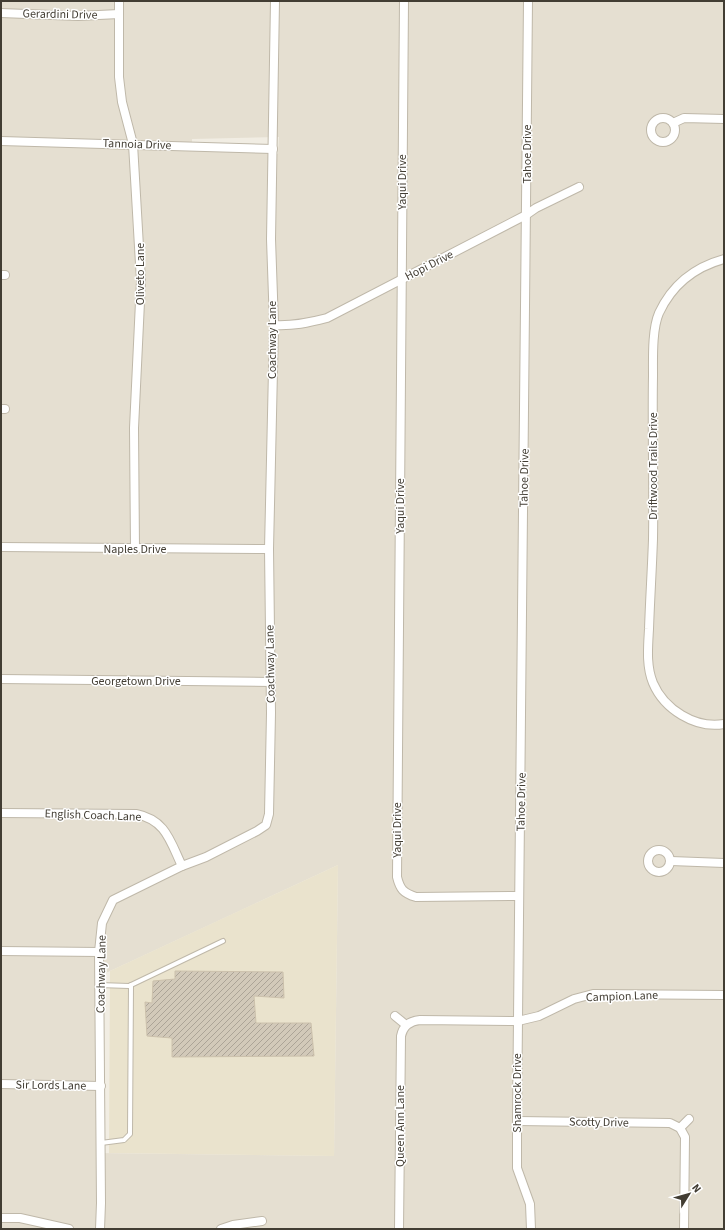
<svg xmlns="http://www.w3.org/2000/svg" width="725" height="1230" font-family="'Source Sans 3',sans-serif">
<defs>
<pattern id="building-hatch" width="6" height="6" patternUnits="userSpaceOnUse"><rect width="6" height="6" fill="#d2c9b9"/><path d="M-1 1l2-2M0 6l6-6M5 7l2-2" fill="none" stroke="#aca497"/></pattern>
</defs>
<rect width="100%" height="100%" fill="#f1ede3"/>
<path fill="#e5dfd1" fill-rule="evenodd" d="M1,1H724V1229H1ZM279,137L278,154L192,149V139ZM338,865L334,1156L96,1153L95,978Z"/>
<path fill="#eae3cd" d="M338,865L334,1156L109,1153L110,971Z"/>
<path fill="url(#building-hatch)" stroke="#ccc1ac" d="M175,971L283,972L284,998L254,996L256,1023H311L314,1056L172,1057V1038L147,1036L145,1002L152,1003L153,981L175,979Z"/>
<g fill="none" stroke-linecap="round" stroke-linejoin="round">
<g stroke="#bfb8a9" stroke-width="6">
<g id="service">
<path d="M99,985L129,986L223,941"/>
<path d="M101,1143L124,1140L130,1134L131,985"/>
</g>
</g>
<g stroke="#bfb8a9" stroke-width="10">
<g id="minor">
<path d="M119,1V77L122,102L133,144L141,281L134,428L135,549"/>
<path d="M404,1L397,877C400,889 403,893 416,897L519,896"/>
<path d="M528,1L517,1121V1168L530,1204L531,1229"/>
<path d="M1,13L78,16L119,14"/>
<circle cx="663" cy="130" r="12"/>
<path d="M673,123L684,118L724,119"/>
<path d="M1,141L273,149"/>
<path d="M724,259C695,267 672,285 659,313C652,329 653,358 653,376C652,430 654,485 653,539C652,569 650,599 649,629C648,647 646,666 653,683C664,709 695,729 724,724"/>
<path d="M1,275H5"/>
<path d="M274,325C293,326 308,323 327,318L526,215L536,208L579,187"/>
<path d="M1,409H5"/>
<path d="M1,547L269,549"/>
<path d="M1,679L271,682"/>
<path d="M1,813L136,814C166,820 170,841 182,866"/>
<circle cx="659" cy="861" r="11"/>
<path d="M671,861L724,863"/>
<path d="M1,951L99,952"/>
<path d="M395,1016L406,1025"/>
<path d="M1,1084L101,1086"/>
<path d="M517,1121L670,1123L680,1128L685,1137L684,1229"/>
<path d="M680,1128L689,1119"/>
<path d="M1,1218H20L69,1229"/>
<path d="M100,1229L101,1203L99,952L102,923L113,900L182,866L206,857L257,831L266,825L269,814L271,713L269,549L274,325L271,239L275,1"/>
<path d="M221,1229L233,1225L262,1221"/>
<path d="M399,1229L401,1036C403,1026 410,1021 420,1020L518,1021L539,1016L574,999L593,994L724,995"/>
</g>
</g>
<use href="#service" stroke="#fff" stroke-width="4"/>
<use href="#minor" stroke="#fff" stroke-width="8"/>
</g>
<g text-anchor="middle" stroke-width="3" stroke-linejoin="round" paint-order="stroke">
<g font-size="12" fill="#423d33" stroke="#fff">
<text transform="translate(60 14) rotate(1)" y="4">Gerardini Drive</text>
<text transform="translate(137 144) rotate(2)" y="4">Tannoia Drive</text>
<text transform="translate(527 154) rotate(-90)" y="4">Tahoe Drive</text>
<text transform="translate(402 182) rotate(-90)" y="4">Yaqui Drive</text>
<text transform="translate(429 265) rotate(-27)" y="4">Hopi Drive</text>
<text transform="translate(140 274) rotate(-90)" y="4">Oliveto Lane</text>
<text transform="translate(272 340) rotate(-90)" y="4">Coachway Lane</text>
<text transform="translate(653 466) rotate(-90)" y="4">Driftwood Trails Drive</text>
<text transform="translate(524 478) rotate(-89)" y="4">Tahoe Drive</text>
<text transform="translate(400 506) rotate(-90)" y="4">Yaqui Drive</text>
<text x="135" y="553">Naples Drive</text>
<text transform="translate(270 664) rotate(-91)" y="4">Coachway Lane</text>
<text x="136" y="685">Georgetown Drive</text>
<text transform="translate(521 802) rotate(-89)" y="4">Tahoe Drive</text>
<text transform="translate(93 815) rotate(2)" y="4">English Coach Lane</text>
<text transform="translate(397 830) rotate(-90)" y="4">Yaqui Drive</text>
<text transform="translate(101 974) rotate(-89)" y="4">Coachway Lane</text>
<text transform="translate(622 996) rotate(-2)" y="4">Campion Lane</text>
<text transform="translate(51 1085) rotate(1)" y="4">Sir Lords Lane</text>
<text transform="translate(517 1093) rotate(-90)" y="4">Shamrock Drive</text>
<text transform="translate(599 1122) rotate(1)" y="4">Scotty Drive</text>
<text transform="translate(400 1126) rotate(-90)" y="4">Queen Ann Lane</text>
</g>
</g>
<rect width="725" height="1230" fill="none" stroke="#423d33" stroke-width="4"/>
<g transform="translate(689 1194) rotate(53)" stroke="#ffffff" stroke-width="3" paint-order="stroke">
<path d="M0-3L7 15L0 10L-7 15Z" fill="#423d33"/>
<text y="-6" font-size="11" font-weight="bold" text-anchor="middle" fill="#423d33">N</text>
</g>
</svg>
